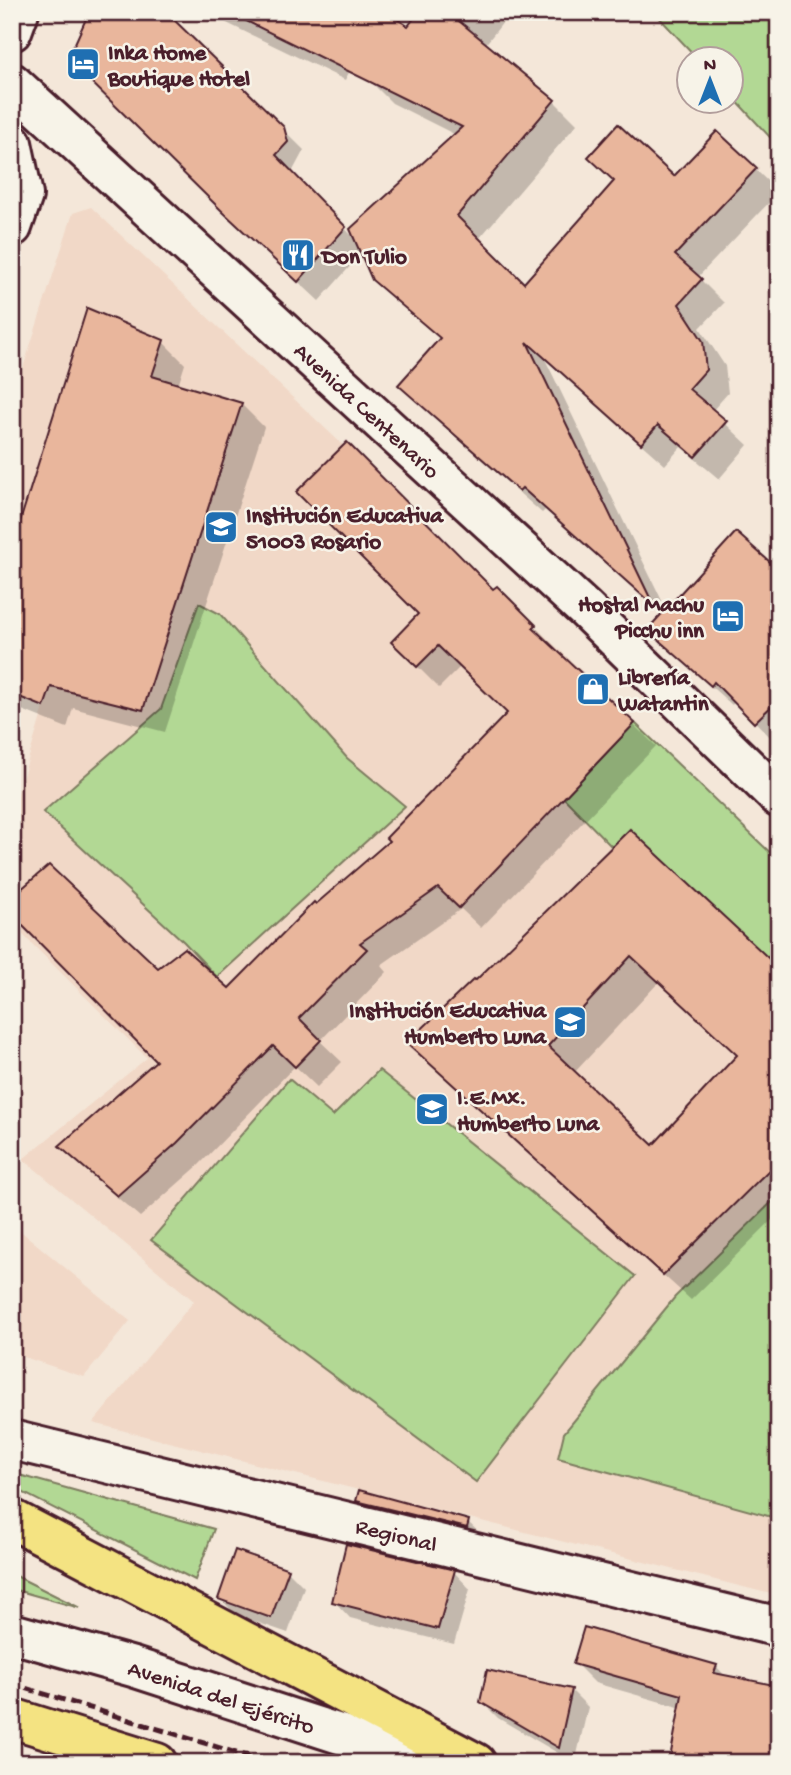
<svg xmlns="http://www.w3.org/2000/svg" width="791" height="1775" font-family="'Gochi Hand',sans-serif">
<rect width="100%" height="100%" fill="#f4e7d9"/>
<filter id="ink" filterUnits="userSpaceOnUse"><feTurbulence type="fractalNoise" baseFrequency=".0143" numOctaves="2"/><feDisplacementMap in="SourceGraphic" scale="14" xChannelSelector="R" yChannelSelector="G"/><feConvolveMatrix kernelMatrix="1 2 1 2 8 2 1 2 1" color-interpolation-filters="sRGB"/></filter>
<g filter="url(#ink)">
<g fill="#f1d8c7">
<path d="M91,207L562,652L779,861V1596L93,1423L194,1301L23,1159L147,1058L12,924V813L44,707L12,697V402L73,213Z"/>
<path d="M12,1224L130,1321L84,1377L12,1353Z"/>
</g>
<g fill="#b2d894" stroke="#7e7c60" stroke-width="2">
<path d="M654,12H779V147L732,96V60L698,59Z"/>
<path d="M199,603L220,614L347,758L405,806L217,977L184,942L43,812L161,709Z"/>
<path d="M635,723L779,861V968L612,847L564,798Z"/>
<path d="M379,1070L635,1276L476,1482L151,1240L289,1079L333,1116Z"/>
<path d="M779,1195V1519L558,1458L564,1433L675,1297Z"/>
<path d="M12,1473L214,1529L195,1580L12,1487Z"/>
<path d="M12,1574L80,1608L12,1589Z"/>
</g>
<g fill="#0003" fill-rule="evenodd">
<path d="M164,12L304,150L290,176L301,183L357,241L456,135L392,103L369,80L421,12H511L485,45L554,101L577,124L478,240L524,286L674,178L717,133L779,192L698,277L724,303L700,328L725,366L728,393L712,411L748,445L719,479L681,447L665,465L545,359L667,611L779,572V739L775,742L735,701L732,705L670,650L663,615L545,510L542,513L423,408L401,385L441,340L397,302L374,279L363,252L319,301L246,233Z"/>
<path d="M204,12H381L345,80Z"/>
<path d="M163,342L185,364L178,386L241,404L264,427L165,732L73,708L67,728L12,706V553Z"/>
<path d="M497,588L556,648L554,650L656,746L481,928L461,909L381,965L387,972L320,1041L342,1062L317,1087L295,1066L199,1165L140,1217L83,1168L62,1146L159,1061L157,970L229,990L316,906L391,841L509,713L461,666L439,688L393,642Z"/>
<path d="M630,832L779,970V1213L691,1300L436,1070L409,1043L476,983ZM659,982L739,1056L654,1147L574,1073Z"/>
<path d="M12,1191L23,1202L12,1214Z"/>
<path d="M358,1501L468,1522L485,1538L375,1517Z"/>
<path d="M288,1571L304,1587L288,1633L236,1615L220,1598Z"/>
<path d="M454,1572L470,1589L454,1644L350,1618L334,1601Z"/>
<path d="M575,1663L716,1666L727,1678L682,1708L595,1683Z"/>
<path d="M571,1690L588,1707L575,1763L498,1718L482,1702Z"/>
</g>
<g fill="#e9b69c" stroke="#4a1f2b" stroke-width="2" fill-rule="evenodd">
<path d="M89,12H166L284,127L288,142L276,155L346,227L298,282L223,212L68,59Z"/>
<path d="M228,12H386L408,26L419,12H448L555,100L457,216L524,283L614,181L588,157L618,124L674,176L717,131L757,168L675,255L702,279L679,304L703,341L706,370L689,389L727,421L695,457L658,425L641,444L527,342L654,606L522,488L519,491L398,385L440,338L372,280L350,229L462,127Z"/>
<path d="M87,308L164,340L152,376L242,403L143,710L51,687L44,707L12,694V547Z"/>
<path d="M347,442L493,589L497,586L536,625L533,628L635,723L459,908L438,888L360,943L367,949L299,1018L321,1040L295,1067L273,1046L177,1143L117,1196L59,1146L156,1061L12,915V897L49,865L158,968L184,948L229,988L314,902L316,904L389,841L386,838L507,713L438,646L417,667L391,642L418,614L296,492Z"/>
<path d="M736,532L779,570V699L754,723L714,682L711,686L647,630Z"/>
<path d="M630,829L779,968V1160L663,1275L407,1043L474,979L476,980ZM631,956L737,1055L653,1145L548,1046Z"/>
<path d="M359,1490L469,1520L467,1528L356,1501Z"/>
<path d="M346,1544L455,1570L438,1629L332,1602Z"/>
<path d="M235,1550L289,1569L271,1618L218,1599Z"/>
<path d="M584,1627L717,1665L714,1673L779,1686V1763H669L682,1695L573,1664Z"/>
<path d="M487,1670L572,1689L559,1748L480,1702Z"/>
</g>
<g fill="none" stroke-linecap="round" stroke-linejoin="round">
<g stroke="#4a1f2b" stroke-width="44">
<g id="minor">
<path d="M12,31L19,12"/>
<path id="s1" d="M12,83L585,609L779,798"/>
<path d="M12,143L23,195L12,227"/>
<path id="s2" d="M12,1440L779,1627"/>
<path id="s3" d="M12,1633L133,1667L429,1763"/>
</g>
</g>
<g stroke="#4a1f2b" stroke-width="44">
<g id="major">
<path d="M12,1519L476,1763"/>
<path d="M12,1718L157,1763"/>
</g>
</g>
<use href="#minor" stroke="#f7f3e8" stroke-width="38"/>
<use href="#major" stroke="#f4e382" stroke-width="38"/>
<path stroke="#4a1f2b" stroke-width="5" stroke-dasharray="10 5" stroke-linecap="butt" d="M12,1684L269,1763"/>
</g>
</g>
<defs>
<g id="hotel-square" transform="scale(1.75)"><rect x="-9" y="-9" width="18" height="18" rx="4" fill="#1f6fb2" stroke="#f7f3e8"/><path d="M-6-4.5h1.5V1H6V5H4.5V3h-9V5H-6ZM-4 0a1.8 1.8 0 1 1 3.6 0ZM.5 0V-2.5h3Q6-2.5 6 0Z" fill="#fff"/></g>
<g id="restaurant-square" transform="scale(1.75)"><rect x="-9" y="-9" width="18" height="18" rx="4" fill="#1f6fb2" stroke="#f7f3e8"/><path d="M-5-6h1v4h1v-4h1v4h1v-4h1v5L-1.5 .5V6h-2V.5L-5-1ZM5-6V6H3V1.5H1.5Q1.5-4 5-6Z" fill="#fff"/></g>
<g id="school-square" transform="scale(1.75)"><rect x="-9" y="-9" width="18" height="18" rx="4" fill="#1f6fb2" stroke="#f7f3e8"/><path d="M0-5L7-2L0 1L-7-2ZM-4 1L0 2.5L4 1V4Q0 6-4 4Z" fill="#fff"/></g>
<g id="shop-square" transform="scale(1.75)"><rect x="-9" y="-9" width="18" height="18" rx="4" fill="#1f6fb2" stroke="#f7f3e8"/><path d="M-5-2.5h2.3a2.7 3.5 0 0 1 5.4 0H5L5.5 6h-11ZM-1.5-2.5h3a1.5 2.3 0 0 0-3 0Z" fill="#fff"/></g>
</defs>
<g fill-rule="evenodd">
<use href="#hotel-square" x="83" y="64"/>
<use href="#restaurant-square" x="298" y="255"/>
<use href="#school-square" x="221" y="527"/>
<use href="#hotel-square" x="728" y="616"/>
<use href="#shop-square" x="593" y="689"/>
<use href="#school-square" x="570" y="1022"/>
<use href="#school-square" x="432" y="1109"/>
</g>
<g text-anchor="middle" stroke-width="5" stroke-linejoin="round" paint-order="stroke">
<g font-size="23" font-weight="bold" fill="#4a1f2b" stroke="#f7f3e8" text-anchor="start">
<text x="108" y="59">Inka Home<tspan x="108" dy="26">Boutique Hotel</tspan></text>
<text x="322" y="263">Don Tulio</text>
<text x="246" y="522">Institución Educativa<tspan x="246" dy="26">51003 Rosario</tspan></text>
<text x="704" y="611" text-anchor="end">Hostal Machu<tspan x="704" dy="26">Picchu inn</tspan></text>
<text x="618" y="684">Librería<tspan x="618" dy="26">Watantin</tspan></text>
<text x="546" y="1017" text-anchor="end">Institución Educativa<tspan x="546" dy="26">Humberto Luna</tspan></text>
<text x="457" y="1104">I.E.Mx.<tspan x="457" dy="26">Humberto Luna</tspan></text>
</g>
<g font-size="23" fill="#4a1f2b" stroke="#f7f3e8">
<text dy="8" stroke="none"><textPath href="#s1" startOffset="483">Avenida Centenario</textPath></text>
<text dy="8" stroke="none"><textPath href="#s2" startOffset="396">Regional</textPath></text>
<text dy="8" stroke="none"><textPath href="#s3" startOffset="219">Avenida del Ejército</textPath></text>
</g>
</g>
<rect width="791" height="1775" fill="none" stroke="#f7f3e8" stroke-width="42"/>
<rect x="21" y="21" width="749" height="1733" fill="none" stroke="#4a1f2b" stroke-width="2.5" filter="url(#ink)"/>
<g transform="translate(710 80)"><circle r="33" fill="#f7f3e8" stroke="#b29e9c" stroke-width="2"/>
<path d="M0-5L12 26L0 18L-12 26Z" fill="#1f6fb2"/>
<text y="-10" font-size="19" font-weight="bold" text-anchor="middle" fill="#4a1f2b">N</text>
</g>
</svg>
